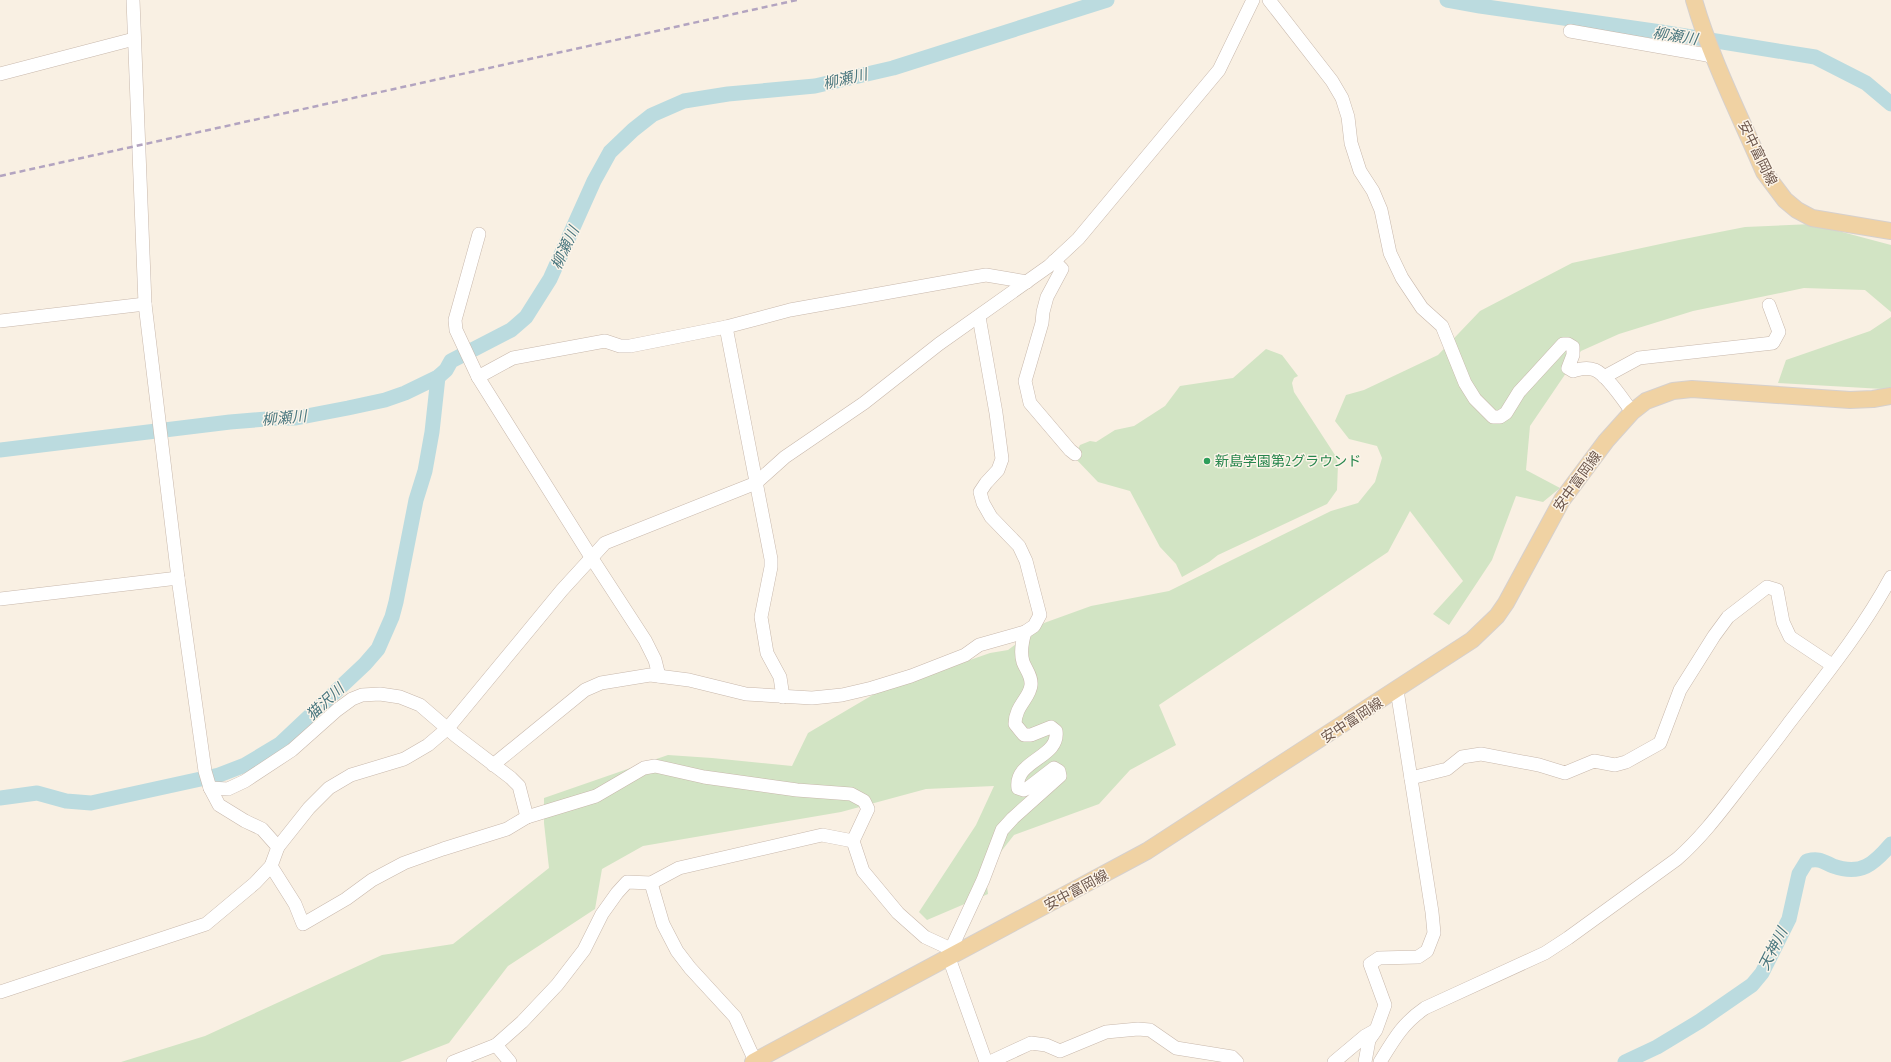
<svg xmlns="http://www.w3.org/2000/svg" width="1891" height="1062" font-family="'PT Sans Narrow','Noto Sans JP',sans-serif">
<rect width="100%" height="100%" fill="#f9f0e3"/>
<g fill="#d2e4c4">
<path d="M1812,224L1891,245V312L1865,290L1804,288L1693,311L1619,334L1581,351L1530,426L1526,470L1560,488L1543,502L1516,496L1492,560L1449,625L1433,614L1463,581L1410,511L1388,552L1159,705L1176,745L1130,770L1099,804L1014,835L985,872L988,894L927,920L919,912L976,825L994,786L926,789L841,812L643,846L602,869L595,909L508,966L449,1043L400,1062H121L205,1036L382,955L453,944L549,868L544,823V798L668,755L712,758L792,766L808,733L876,693L990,653L1008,650L1044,623L1091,606L1169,591L1331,511L1358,503L1375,482L1382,458L1377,446L1349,439L1335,421L1346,395L1364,390L1438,355L1480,311L1572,263L1679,240L1745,227Z"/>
<path d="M1891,317V388L1883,389L1778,383L1786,360L1870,331Z"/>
<path d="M1266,349L1282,355L1298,376L1294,378L1292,383L1294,392L1335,455L1338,464L1337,490L1327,504L1218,555L1209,562L1182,577L1176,564L1160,547L1130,491L1098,482L1074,457L1080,445L1090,441L1096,442L1115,430L1134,426L1165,406L1180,386L1233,378Z"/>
</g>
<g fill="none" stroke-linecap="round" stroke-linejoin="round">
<g stroke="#bbdbdf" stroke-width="15">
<path d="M1447,0L1480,6L1661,32L1815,57L1866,83L1891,104"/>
<path d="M0,450L230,422L279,418H296L348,408L385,400L405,393L438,377L446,370L451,361L511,330L526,317L550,279L594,181L610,152L633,130L652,115L684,101L728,94L815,86L893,68L1107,0"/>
<path d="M0,798L37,793L66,801L91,803L219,775L245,765L280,744L365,664L378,649L392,617L396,602L416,500L425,471L432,432L438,377"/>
<path d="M1625,1062L1657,1047L1700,1021L1752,985L1762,973L1789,919L1799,874L1807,861C1819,858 1822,861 1833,866C1861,876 1874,864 1891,844"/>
</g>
<g stroke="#c8b8ac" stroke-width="14">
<g id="minor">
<path d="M133,0L145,304L178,578L205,771L210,788L219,805L245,821L262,829L278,847"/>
<path d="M1269,0L1332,81L1342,98L1348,117L1351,143L1360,171L1373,191L1381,210L1390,253L1402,278L1422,308L1442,326L1465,383L1475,399L1493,417H1500L1506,413L1519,392L1563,344H1568L1573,347V355L1568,368L1573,371C1580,369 1587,367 1595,370C1607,375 1624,401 1632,412"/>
<path d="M1570,31L1707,55L1714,58"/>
<path d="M0,74L134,39"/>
<path d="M479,234L455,320L456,330L478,377L591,557L645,640L655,660L659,676"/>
<path d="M1054,261L1062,269L1047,297L1043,312L1042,323L1025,381L1030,403L1070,450L1075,454"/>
<path d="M0,321L145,304"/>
<path d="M726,327L771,559V567L761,617L767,653L780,677L783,697"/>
<path d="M478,377L513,358L605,341L620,346H630L726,327L790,310L974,277L986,275L1027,282"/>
<path d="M1604,377L1639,358L1773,343L1779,332L1769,305"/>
<path d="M0,599L178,578"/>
<path d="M493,765L585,690L601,683L650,675L689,680L746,694L812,698L842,695L872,688L911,676L965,655L979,645L1025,632L1034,626L1040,615L1026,561L1019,546L991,517L983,503L980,492L986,483L998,470L1002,459L996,413L979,317"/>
<path d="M1411,778L1447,769L1462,757L1481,754L1539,765L1565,773L1594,761L1615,765L1626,762L1660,743L1680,690L1714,636L1728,617L1767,587L1777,590L1783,622L1790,637L1832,665"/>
<path d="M210,788L228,789L245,781L292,750L337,710L352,699L362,695L380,694L400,697L420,705L456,736L511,778L519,786L527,817"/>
<path d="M271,866L295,904L303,924L346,899L372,880L404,863L443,849L507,829L527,817L596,796L644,768L655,766L704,777L797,790L851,794L864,801L868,809L853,841L863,871L898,913L925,937L951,949"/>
<path d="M651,883L663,924L677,951L690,968L735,1017L755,1061"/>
<path d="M0,992L206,924L255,883L271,866L278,847L309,808L329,788L351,775L404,759L428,745L448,728L562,590L605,543L756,483L785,457L864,403L939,344L1049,266L1078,239L1219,70L1253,0"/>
<path d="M496,1045L510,1062"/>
<path d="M453,1062L496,1045L522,1022L557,985L584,950L602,914L617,893L627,882L651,883L679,868L822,835L853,841"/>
<path d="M986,1062L949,958L951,949L983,880L1002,830L1013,818L1060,776L1059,771L1054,768L1028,788L1024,790L1018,788C1014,760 1060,758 1056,731L1051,727L1031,735H1024L1015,724C1015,706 1030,698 1031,685C1032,676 1026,670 1023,662C1020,652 1022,642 1025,632"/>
<path d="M990,1062L1031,1043L1046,1045L1060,1051L1106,1032L1138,1029L1150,1030L1176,1048L1232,1057L1237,1062"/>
<path d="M1334,1062L1365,1036L1374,1031"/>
<path d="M1365,1062L1369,1040L1376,1030L1385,1005L1370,964L1379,958L1418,957L1427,951L1434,933L1432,912L1397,690"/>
<path d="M1380,1062C1394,1039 1403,1023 1425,1008L1545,953L1568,938L1677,859C1703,836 1722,810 1743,783C1758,763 1774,744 1789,723C1825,676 1863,629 1891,577"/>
</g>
</g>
<g stroke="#d6d0cd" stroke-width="18">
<g id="major">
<path d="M1694,0C1711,59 1740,116 1764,172L1785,200L1797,210L1812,218L1891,231"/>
<path d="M753,1062L1147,851L1472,640L1497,616L1506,603L1562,500L1606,441L1632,412L1646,401L1673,391L1692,389L1850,400L1873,399L1891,396"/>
</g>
</g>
<use href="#minor" stroke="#fff" stroke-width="13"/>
<use href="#major" stroke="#f0d2a3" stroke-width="16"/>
<path stroke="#b3a4c0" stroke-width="2.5" stroke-dasharray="6 4" stroke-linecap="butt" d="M0,176L797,0"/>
</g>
<circle fill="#2e9e5b" stroke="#fcf4e9" stroke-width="1.5" cx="1207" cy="461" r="4"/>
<g text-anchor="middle" stroke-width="3" stroke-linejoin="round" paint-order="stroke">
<g font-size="14" fill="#6e584d" stroke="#fcf4e9">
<text transform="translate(1758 153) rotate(64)" y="5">安中富岡線</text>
<text transform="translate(1577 481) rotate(-54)" y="5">安中富岡線</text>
<text transform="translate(1352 720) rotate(-33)" y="5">安中富岡線</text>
<text transform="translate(1076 890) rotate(-28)" y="5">安中富岡線</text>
</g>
<g font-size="14" fill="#27864d" stroke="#fcf4e9" text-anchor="start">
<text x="1215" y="466">新島学園第2グラウンド</text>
</g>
<g font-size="15" font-style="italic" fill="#4a777f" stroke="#fcf4e9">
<text transform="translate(1675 36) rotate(9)" y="5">柳瀬川</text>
<text transform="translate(845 79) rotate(-13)" y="5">柳瀬川</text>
<text transform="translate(565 248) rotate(-65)" y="5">柳瀬川</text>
<text transform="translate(284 418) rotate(-5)" y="5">柳瀬川</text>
<text transform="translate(325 702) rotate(-43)" y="5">猫沢川</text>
<text transform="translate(1773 949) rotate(-63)" y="5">天神川</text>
</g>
</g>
</svg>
